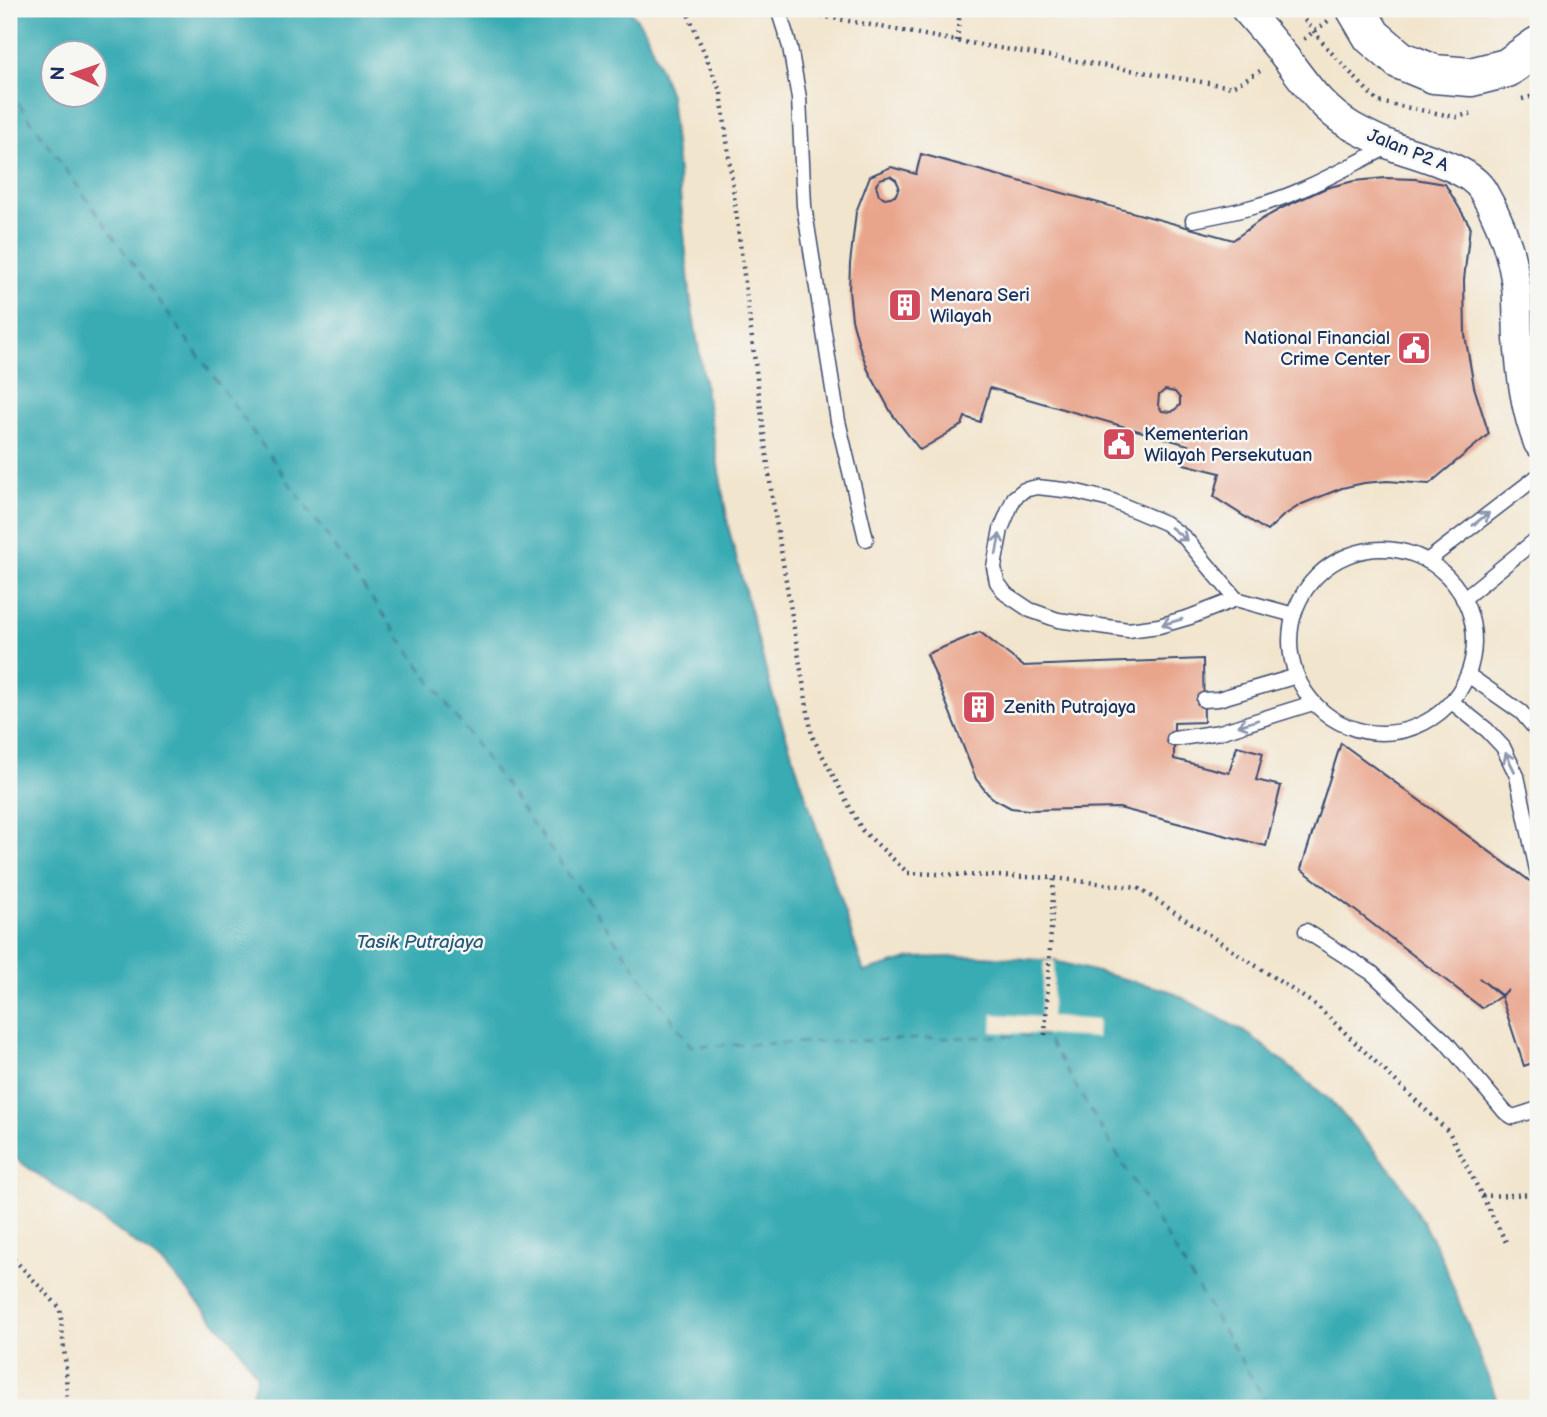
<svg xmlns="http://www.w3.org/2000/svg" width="1547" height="1417" font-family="'Balsamiq Sans',sans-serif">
<rect width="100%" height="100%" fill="#f6f6f2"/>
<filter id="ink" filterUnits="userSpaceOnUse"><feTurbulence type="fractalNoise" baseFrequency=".0143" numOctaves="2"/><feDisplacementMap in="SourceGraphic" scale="14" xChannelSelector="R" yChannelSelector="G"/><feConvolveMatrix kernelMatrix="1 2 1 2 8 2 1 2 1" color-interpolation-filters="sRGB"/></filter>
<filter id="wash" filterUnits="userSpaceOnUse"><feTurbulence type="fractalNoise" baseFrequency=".00686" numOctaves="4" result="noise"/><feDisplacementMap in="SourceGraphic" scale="28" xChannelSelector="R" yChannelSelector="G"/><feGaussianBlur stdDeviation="1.57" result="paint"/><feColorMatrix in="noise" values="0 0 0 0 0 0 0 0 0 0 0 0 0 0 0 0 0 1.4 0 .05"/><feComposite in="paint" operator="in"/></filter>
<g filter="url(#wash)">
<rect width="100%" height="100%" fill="#f2e5cd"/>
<path fill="#39abb3" stroke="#2a6d88" stroke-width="2" fill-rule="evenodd" d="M9,9H629L645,30L670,95L691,303L729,530L772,693L864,972L912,958L983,956L1055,961L1170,991L1250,1035L1331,1101L1397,1177L1440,1254L1500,1408H228L249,1403L257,1376L238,1347L163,1263L9,1154ZM52,52H94V94H52Z"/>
<path fill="#f2e5cd" d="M1044,961H1055L1051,1017L1098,1020L1097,1038L992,1032L993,1014L1040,1017Z"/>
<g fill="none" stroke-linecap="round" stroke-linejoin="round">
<path stroke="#265a7c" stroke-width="2" stroke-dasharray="9 7" stroke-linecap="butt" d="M9,90L691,1046L1045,1035L1270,1408"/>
</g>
<g id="blocks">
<g fill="#e9a58c" fill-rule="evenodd">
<path d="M921,154L1233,240L1262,219L1284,207L1326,188L1354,181L1385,178L1415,179L1445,184L1470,226L1464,280L1465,335L1474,387L1489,434L1429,484L1387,481L1364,483L1342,488L1302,504L1283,516L1267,531L1214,497L1220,473L1184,464L1188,445L990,388L980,422L965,417L962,425L920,450L892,414L868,370L859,345L852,319L849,291L850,264L856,212L870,176L891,167L916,174ZM890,176L896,180L899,186L898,190L895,196L885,198L879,195L876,185L880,179ZM1165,390L1175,392L1180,398V405L1172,412L1162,411L1158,405L1159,395Z"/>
<path d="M980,632L1023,666L1203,659L1204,722L1174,723V759L1229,773L1237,746L1263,753L1256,780L1281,786L1266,846L1119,808L1029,810L1011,808L994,799L988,794L976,779L927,654Z"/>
<path d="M1341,743L1538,887V1061L1524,1066L1501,996L1508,990L1501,995L1479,978L1501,996L1482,1008L1301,869Z"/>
</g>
</g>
</g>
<g filter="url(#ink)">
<use href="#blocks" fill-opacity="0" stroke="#3b4a6f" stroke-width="2"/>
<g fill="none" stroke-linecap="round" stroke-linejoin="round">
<g stroke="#3b4a6f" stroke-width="17">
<g id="lane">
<path d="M778,9L790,47L799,98L804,206L838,421L866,539"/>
<path d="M1193,220C1231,213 1268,205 1303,189C1333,176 1361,160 1390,146"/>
<circle cx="1382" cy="641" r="92"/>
<path d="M1427,561L1538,476"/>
<path d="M1236,599L1190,617L1159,626L1128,630L1058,620L1030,610L1006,594L997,582L994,567L1001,529L1014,498L1024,490L1037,487L1073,491L1110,500L1165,523L1185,538L1236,599L1294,615"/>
<path d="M1463,599L1538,538"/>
<path d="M1468,675L1521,712L1538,732"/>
<path d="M1204,700L1218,699L1297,676"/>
<path d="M1452,702L1487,730L1503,747L1517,776L1538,875"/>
<path d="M1174,739L1220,732L1313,703"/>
<path d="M1306,931L1372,973L1446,1042L1505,1112L1513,1117L1538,1109"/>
</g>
</g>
<g stroke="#3b4a6f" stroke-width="31">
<path id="street" d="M1245,9C1259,25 1273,41 1286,58C1306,84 1322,109 1351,126C1365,134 1380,141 1395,147C1419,156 1470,168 1483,191C1500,220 1512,253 1516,286C1518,304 1517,322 1518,339C1521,375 1525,410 1538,443"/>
</g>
<g stroke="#3b4a6f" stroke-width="41">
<path id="primary" d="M1356,9L1372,36L1400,60L1434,74L1471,77L1507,68L1538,46"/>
</g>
<g stroke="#3b4a6f" stroke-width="4.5" stroke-dasharray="2 5" stroke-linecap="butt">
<path d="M686,9L721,93L772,497L812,736L862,830L908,873L1054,878L1138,888L1317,1006L1449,1132L1507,1244"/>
<path d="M1296,9L1328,49L1378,102L1457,117L1473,113"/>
<path d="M800,12L957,41L1232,87L1260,71"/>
<path d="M1304,39L1328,21"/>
<path d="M957,41L960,9"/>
<path d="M1522,99L1530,97L1538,101"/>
<path d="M1045,1035L1054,878"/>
<path d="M1482,1196L1538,1194"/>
<path d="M9,1254L60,1308L66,1369L67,1408"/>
</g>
<use href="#lane" stroke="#fff" stroke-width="14"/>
<use href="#street" stroke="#fff" stroke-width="28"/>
<use href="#primary" stroke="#fff" stroke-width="38"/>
</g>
<defs><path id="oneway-shaft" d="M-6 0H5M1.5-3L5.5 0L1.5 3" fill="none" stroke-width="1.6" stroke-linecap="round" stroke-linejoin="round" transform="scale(1.75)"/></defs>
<g stroke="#8d97ae">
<use href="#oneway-shaft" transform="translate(1481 519) rotate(-38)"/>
<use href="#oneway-shaft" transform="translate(1179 534) rotate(39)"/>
<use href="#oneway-shaft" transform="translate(998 544) rotate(-80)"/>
<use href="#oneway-shaft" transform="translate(1172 622) rotate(164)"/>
<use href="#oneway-shaft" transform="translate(1248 723) rotate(163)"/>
<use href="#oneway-shaft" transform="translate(1510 762) rotate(-116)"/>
</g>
</g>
<defs>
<g id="building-square" transform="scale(1.75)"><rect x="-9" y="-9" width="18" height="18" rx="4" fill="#d1495b" stroke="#f6f6f2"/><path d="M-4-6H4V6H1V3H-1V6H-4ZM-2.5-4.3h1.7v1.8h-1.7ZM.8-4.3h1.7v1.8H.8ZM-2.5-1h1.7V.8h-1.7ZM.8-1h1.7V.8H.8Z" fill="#fff"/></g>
<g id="civic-square" transform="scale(1.75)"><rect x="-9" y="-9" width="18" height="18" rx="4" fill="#d1495b" stroke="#f6f6f2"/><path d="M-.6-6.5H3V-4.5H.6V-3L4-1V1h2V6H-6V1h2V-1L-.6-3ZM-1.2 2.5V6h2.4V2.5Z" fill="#fff"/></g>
</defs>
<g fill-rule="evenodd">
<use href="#building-square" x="905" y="305"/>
<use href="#civic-square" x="1414" y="348"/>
<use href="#civic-square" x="1119" y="444"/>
<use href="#building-square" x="979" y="707"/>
</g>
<g text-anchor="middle" stroke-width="5" stroke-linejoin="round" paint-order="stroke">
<g font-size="18" fill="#1b2f5e" stroke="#f6f6f2">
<text transform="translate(1408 150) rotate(22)" y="6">Jalan P2 A</text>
</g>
<g font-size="18" fill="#1b2f5e" stroke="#f6f6f2" text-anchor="start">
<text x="930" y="301">Menara Seri<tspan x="930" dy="21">Wilayah</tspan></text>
<text x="1390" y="344" text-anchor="end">National Financial<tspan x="1390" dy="21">Crime Center</tspan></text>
<text x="1144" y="440">Kementerian<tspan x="1144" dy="21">Wilayah Persekutuan</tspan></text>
<text x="1004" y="713">Zenith Putrajaya</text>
</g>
<g font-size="19" font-style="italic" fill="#265a7c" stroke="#f6f6f2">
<text x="420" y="948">Tasik Putrajaya</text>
</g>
</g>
<rect width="1547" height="1417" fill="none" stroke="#f6f6f2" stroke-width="35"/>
<g transform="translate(74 74) rotate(272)"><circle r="33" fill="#f6f6f2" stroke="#9ea6b7" stroke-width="2"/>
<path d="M0-5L12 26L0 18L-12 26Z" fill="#d1495b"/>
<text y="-10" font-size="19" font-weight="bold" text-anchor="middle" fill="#1b2f5e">N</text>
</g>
</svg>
